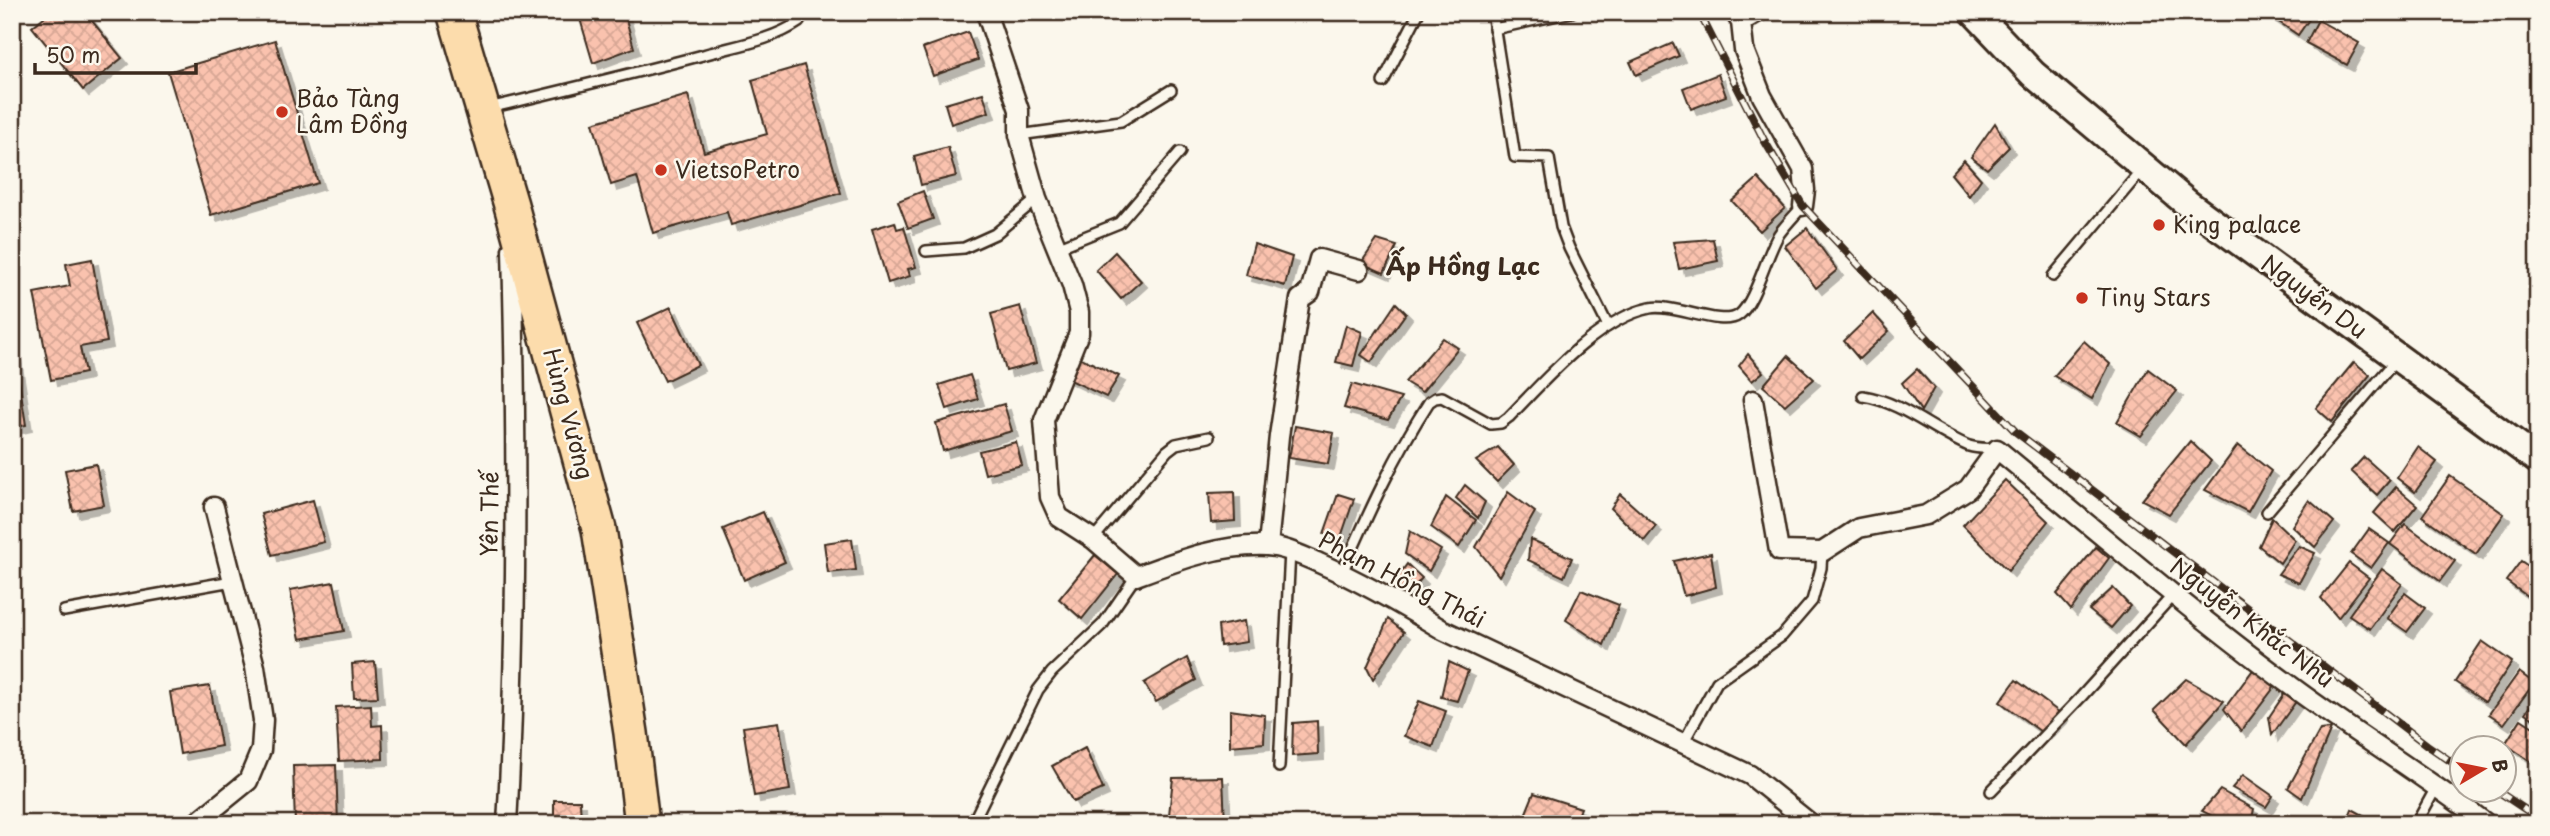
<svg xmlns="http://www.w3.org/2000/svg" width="2550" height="836" font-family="'Playpen Sans',sans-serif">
<defs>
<pattern id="building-cross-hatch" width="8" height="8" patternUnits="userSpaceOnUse" patternTransform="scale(1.75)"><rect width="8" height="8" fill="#fac2ae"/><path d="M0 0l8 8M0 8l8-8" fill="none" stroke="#d7a795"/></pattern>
<filter id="shadow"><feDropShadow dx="6" dy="6" stdDeviation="0" flood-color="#0004"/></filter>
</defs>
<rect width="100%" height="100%" fill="#fbf7ec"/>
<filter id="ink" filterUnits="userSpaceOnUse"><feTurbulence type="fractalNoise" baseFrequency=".0143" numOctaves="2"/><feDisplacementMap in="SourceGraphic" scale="14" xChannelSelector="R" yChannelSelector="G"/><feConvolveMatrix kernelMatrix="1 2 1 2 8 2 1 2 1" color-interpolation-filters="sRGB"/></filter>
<g filter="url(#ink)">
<g fill="url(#building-cross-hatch)" stroke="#3b2a1e" stroke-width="2" filter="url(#shadow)">
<path d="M50,12H85L122,58L83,90L32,27Z"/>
<path d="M578,12H624L634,48L593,63Z"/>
<path d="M2264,12H2308L2312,15L2298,35Z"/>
<path d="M2318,20L2359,43L2347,65L2306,43Z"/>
<path d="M968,32L978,60L933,76L923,48Z"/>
<path d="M275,40L318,183L211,215L168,72Z"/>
<path d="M1673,43L1679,56L1636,75L1630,62Z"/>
<path d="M804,65L841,193L731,225L727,212L653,233L637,177L611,185L593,123L688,95L704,152L767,134L752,80Z"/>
<path d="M1718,74L1726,96L1691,109L1683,88Z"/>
<path d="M983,93L989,112L951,124L945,104Z"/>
<path d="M1995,123L2009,147L1987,169L1971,157Z"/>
<path d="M948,147L956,176L921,185L914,156Z"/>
<path d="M1964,160L1981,179L1969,196L1951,174Z"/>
<path d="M1758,178L1785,208L1760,231L1732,201Z"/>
<path d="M923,191L933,219L908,228L898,201Z"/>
<path d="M895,222L897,229L904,227L916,267L908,269L910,276L888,283L872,229Z"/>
<path d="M1807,228L1837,270L1816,288L1785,246Z"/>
<path d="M1713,239L1718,261L1679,269L1673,242Z"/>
<path d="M1377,240L1397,246L1384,273L1361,263Z"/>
<path d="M1254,244L1292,257L1285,286L1246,275Z"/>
<path d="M1115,252L1141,281L1121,299L1096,270Z"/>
<path d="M92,259L107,342L80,347L85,373L51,380L34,293L70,286L66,264Z"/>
<path d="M1396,303L1406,313L1371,362L1361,355Z"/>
<path d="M1020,306L1036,363L1006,371L991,314Z"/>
<path d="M671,307L698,365L665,381L637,323Z"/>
<path d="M1873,313L1889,331L1859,359L1844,341Z"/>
<path d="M1346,325L1362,332L1353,366L1336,362Z"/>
<path d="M1443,338L1458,348L1422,392L1405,382Z"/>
<path d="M2084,341L2110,364L2092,399L2054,376Z"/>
<path d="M15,354L26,425L12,428V355Z"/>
<path d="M1748,354L1763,372L1752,381L1739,366Z"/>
<path d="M1077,356L1119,376L1106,397L1066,378Z"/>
<path d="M1788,356L1814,379L1785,405L1763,386Z"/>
<path d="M2354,362L2370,375L2332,422L2316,408Z"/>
<path d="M1917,369L1934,388L1921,411L1902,383Z"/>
<path d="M2148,369L2177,391L2141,436L2117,422Z"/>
<path d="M970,375L978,399L947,409L939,385Z"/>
<path d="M1352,384L1401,398L1388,420L1344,408Z"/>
<path d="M1004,404L1012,431L943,451L936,423Z"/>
<path d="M1295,426L1334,433L1328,464L1289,458Z"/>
<path d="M2190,441L2211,461L2169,514L2142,500Z"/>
<path d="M1016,442L1022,465L985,474L979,451Z"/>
<path d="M2238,445L2271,471L2248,512L2205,490Z"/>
<path d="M1498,447L1514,465L1497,482L1476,461Z"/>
<path d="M2418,447L2437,462L2415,492L2397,478Z"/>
<path d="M2364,457L2390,480L2377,495L2351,471Z"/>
<path d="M96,464L104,505L73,511L65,470Z"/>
<path d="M2450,476L2504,514L2476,554L2422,516Z"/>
<path d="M2005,480L2048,521L2008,571L1963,525Z"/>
<path d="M1465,485L1485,502L1478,518L1456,498Z"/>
<path d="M2396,487L2417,505L2395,532L2374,513Z"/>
<path d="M1234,492L1235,521L1211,523L1209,493Z"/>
<path d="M1508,492L1535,512L1499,576L1476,547Z"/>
<path d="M1338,494L1354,499L1340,540L1324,534Z"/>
<path d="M1620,494L1656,526L1644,541L1611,508Z"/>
<path d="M1446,497L1476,520L1459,547L1431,527Z"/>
<path d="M313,500L324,542L272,555L261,514Z"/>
<path d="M2309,500L2334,522L2315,547L2292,526Z"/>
<path d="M763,512L785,562L744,580L723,529Z"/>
<path d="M2272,518L2295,540L2280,563L2259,546Z"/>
<path d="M2405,524L2455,561L2440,581L2390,544Z"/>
<path d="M2369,529L2389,543L2371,568L2351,554Z"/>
<path d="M1410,531L1441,550L1429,571L1405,554Z"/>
<path d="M852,539L856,570L828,573L824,543Z"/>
<path d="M1530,539L1572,558L1564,577L1528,560Z"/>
<path d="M2299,546L2315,553L2299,583L2278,574Z"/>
<path d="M2096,547L2109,558L2071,610L2057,594Z"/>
<path d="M1711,553L1716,587L1684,596L1674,561Z"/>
<path d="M1095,555L1118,574L1082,619L1059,599Z"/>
<path d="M2521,561L2538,573V604L2506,581Z"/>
<path d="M2349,563L2369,578L2338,618L2321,598Z"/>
<path d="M1407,564L1422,578L1405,598L1389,589Z"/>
<path d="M2382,569L2402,584L2370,629L2349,615Z"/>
<path d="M334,582L344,631L300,639L290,590Z"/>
<path d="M2113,588L2130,606L2111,628L2089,610Z"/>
<path d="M1581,590L1619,605L1604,645L1566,620Z"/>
<path d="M2405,593L2425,608L2407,632L2387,618Z"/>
<path d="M1388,619L1404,632L1373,679L1367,667Z"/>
<path d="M1244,621L1247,642L1220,646L1218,626Z"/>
<path d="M2482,641L2512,662L2485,702L2455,682Z"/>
<path d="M1187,658L1196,680L1156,702L1144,683Z"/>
<path d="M375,662L378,697L354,698L352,664Z"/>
<path d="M1449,662L1468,671L1457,701L1441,697Z"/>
<path d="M2258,663L2276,685L2241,731L2224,709Z"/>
<path d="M2519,672L2534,683L2504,724L2489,714Z"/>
<path d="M2186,679L2224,701L2186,744L2154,710Z"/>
<path d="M2016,680L2063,715L2044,734L2000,702Z"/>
<path d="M210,686L221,746L180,754L170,692Z"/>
<path d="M2287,690L2297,700L2272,735L2269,717Z"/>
<path d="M2534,700L2538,702V722L2525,713Z"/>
<path d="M1419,701L1446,711L1433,747L1404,736Z"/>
<path d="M371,705L372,726L382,725L383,759L339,761L336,707Z"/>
<path d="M1230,710L1265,715L1264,743L1230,746Z"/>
<path d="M2521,719L2538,730V766L2505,744Z"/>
<path d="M1317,721L1318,754L1292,756L1293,723Z"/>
<path d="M779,722L790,790L754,796L743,727Z"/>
<path d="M2331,729L2302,798L2288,788L2320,730Z"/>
<path d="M1085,748L1103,789L1073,802L1052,766Z"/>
<path d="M336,765L338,823L295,824L293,766Z"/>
<path d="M2243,775L2273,796L2266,807L2232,788Z"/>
<path d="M1223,777L1225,824H1168L1173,778Z"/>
<path d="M2220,790L2254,809L2251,824H2228L2202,811Z"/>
<path d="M1534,793L1581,808L1575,824H1530L1523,820Z"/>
<path d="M554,800H580L581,824H554Z"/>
<path d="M2352,809L2380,824H2346Z"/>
</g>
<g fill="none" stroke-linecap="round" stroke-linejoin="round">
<g stroke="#3b2a1e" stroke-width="14">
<g id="lane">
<path d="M1492,12L1515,157L1549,158L1561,227L1569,248L1608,326"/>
<path d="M1494,29L1572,12"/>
<path d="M1383,82L1419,12"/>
<path d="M489,108C560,91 632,74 703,55C734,46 771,41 799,22L797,12"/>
<path d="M1019,135L1121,121L1171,90"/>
<path d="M1057,248L1119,223L1180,152"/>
<path d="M926,251L964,248L995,234L1037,199"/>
<path d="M2053,276L2142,170"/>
<path d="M1863,396C1902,402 1933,431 1969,446C1978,449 1988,448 1997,449"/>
<path d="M2267,512L2396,360"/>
<path d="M1093,539L1167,451L1176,444L1209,437"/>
<path d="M1342,573C1368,514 1394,456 1429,402L1435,398L1442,397L1491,424L1501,423L1509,417C1545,380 1597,319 1650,308C1673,303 1722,328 1739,315C1755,303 1767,253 1779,234C1786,224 1795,215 1803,206"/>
<path d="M64,611L232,581"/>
<path d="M1683,743L1717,682L1782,636L1812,601L1821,568L1822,552"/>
<path d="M1279,767L1290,551"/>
<path d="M1991,791L2081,697L2173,595"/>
<path d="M972,824L1038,690L1052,672L1103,624L1136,576"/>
<path d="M2416,824L2437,786"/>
</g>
</g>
<g stroke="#3b2a1e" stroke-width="23">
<g id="street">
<path d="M986,12L1019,110V135L1037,199L1072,285L1079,312V333L1044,420L1050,497L1059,517L1093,539L1136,576C1179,560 1221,544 1267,546C1285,547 1302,556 1319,563C1362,582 1402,605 1443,630L1750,775L1811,824"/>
<path d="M1734,12L1741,22L1744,50L1762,96L1803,169L1805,190L1803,206"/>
<path d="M1741,22L1758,12"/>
<path d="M1753,400L1779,551L1822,552L1859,528L1926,515L1968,489L1997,449C2093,528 2187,609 2287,683C2352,732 2422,774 2487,824"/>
<path d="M1268,546L1279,436L1300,299L1310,292L1319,259L1359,270"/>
<path d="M195,824L248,781L261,750L263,720L255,667L214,507"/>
<path d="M507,824C518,633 517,441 512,250"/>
</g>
</g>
<g stroke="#3b2a1e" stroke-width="32">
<path id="secondary" d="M1974,12L2033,74L2188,204L2538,460"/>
</g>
<g stroke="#3b2a1e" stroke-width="38">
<path id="highway" d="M454,12L511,205L599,529L631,733L642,824"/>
</g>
<use href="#lane" stroke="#fbf7ec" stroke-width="9"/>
<use href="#street" stroke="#fbf7ec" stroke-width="18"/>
<use href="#secondary" stroke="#fbf7ec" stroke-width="26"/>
<use href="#highway" stroke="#fcdcac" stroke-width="33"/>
<g stroke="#3b2a1e" stroke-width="8">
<g id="rail">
<path d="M1699,12L1764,140L1803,206L2016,432L2427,745L2462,769"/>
<path d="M2496,790L2538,818"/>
</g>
</g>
<use href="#rail" stroke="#fbf7ec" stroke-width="5" stroke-dasharray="16" stroke-linecap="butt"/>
</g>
</g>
<g fill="#c8321e" stroke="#fbf7ec" stroke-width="2.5">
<circle cx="282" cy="112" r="7"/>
<circle cx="661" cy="170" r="7"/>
<circle cx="2159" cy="225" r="7"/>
<circle cx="2082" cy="298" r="7"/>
</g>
<g text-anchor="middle" stroke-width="5" stroke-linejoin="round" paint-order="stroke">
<g font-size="23" fill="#3b2a1e" stroke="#fbf7ec" text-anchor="start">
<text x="296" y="107">Bảo Tàng<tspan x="296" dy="26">Lâm Đồng</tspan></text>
<text x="675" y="178">VietsoPetro</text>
<text x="2173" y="233">King palace</text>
<text x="2096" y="306">Tiny Stars</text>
</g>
<g font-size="23" fill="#3b2a1e" stroke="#fbf7ec">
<text transform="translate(2314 297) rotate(36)" y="8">Nguyễn Du</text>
<text transform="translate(568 414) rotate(75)" y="8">Hùng Vương</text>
<text transform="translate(490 514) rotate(-89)" y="8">Yên Thế</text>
<text transform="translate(1402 580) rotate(27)" y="8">Phạm Hồng Thái</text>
<text transform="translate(2252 623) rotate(37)" y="8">Nguyễn Khắc Nhu</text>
</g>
<g font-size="24" font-weight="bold" fill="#3b2a1e" stroke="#fbf7ec">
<text x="1463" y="275">Ấp Hồng Lạc</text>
</g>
</g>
<rect width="2550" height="836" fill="none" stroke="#fbf7ec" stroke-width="42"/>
<rect x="21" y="21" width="2508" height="794" fill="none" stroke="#3b2a1e" stroke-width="2.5" filter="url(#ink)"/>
<g transform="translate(2483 769) rotate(80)"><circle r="33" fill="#fbf7ec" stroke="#aea59a" stroke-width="2"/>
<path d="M0-5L12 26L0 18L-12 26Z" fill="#c8321e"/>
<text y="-10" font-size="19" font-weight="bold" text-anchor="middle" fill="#3b2a1e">B</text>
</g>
<path d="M35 63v10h161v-10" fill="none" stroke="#3b2a1e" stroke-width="3.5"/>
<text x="46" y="63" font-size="21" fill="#3b2a1e" stroke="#fbf7ec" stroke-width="5" paint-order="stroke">50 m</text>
</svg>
